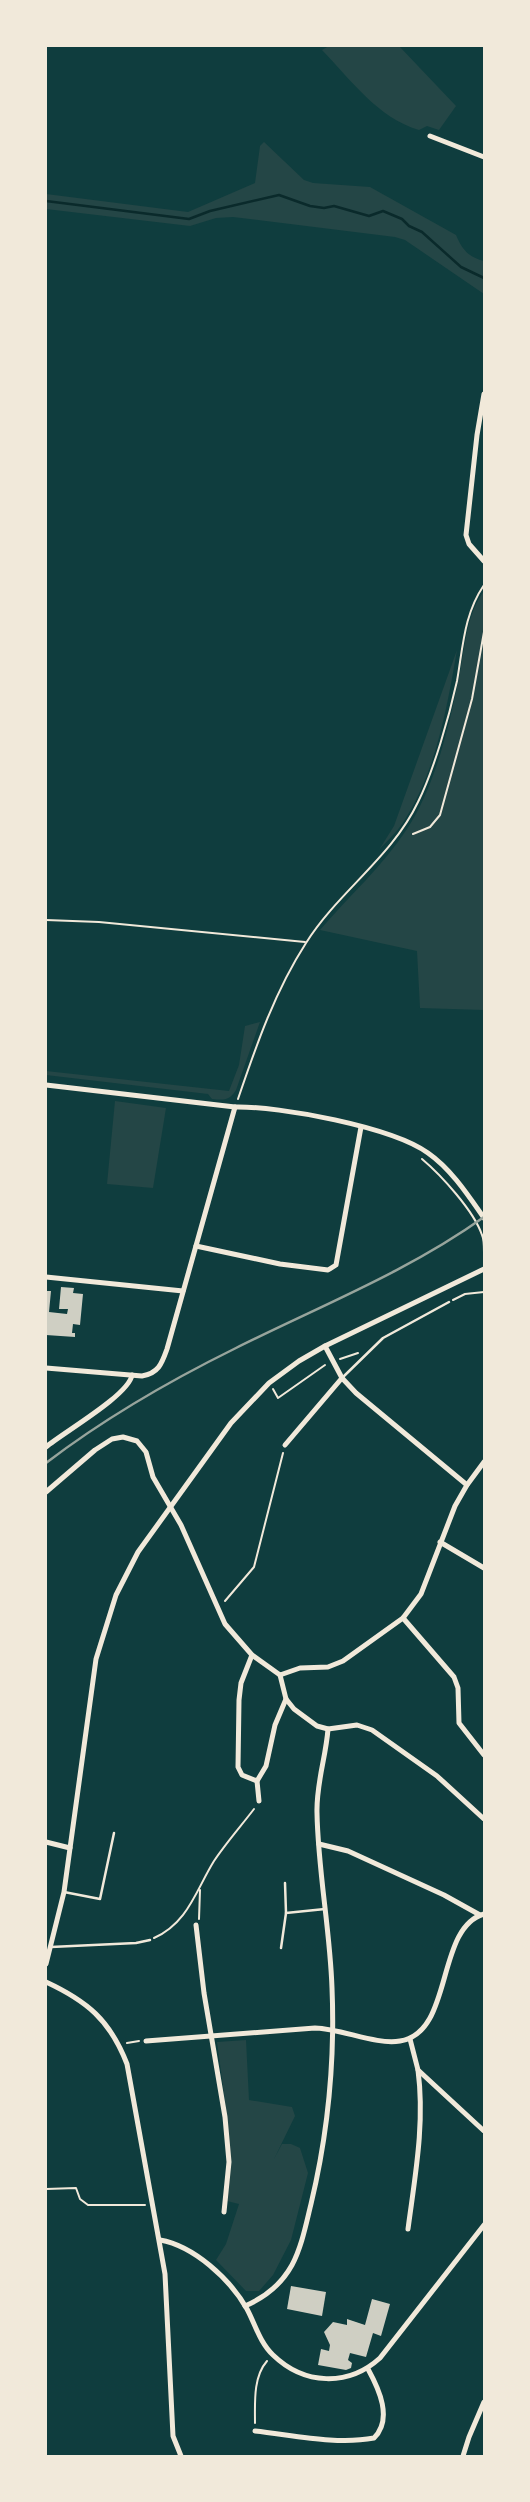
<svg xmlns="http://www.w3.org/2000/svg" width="530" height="2502" font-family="'Crimson Pro',serif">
<rect width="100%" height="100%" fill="#0f3d3e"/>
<g fill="#244646">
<path d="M329,46H399L456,106L439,130L427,126L419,130C378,118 351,80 322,50Z"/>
<path d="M264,142L304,180L313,183L370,187L456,235C462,249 468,257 484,261V294L405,240L395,237L233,217L216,218L190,226L46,209V194L188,212L255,183L260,146Z"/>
<path d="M484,591V1010L420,1008L417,951L320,930C349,896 383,866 407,829C423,805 435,773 443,745C450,721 455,697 460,672C465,645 467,614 484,591Z"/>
<path d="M457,650C447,708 436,771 404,821C397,832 387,841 379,850L394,826Z"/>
<path d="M260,1022L236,1090C229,1101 224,1100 212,1099L208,1094L46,1075V1071L229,1091L239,1065L245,1026Z"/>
<path d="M115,1101L166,1108L153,1188L107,1184Z"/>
<path d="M246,2040L249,2100L292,2107L295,2116L274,2159L282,2144H291L300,2148L308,2173L291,2240L273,2275L259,2291H246L216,2260L226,2244L239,2204L227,2201C234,2146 224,2096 217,2042Z"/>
</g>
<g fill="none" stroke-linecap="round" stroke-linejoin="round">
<path stroke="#0a2a2b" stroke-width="2.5" d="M46,201L189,219L210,211L279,195L310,206L324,208L334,206L369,216L383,211L402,219L409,226L422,232L461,267L484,278"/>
</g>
<g fill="#cfcfc3">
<path d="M61,1287L74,1288L73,1293L83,1294L80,1325L73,1324L72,1333H75V1337L46,1335V1291H51L49,1312L67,1314L68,1309H59Z"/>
<path d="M291,2286L326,2292L322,2316L287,2309Z"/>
<path d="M372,2299L390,2304L381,2336L373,2333L366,2357L350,2353L348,2360L352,2363L351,2368L346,2370L318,2365L321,2349L329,2351L330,2345L324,2332L333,2322L347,2325V2319L365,2325Z"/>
</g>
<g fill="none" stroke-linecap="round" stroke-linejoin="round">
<g stroke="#f1e9da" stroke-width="2">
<path d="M413,834L430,827L440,815L472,699L484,632"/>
<path d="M46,920L99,922L305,942"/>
<path d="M238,1099C256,1046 275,991 306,943C338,892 392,857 418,802C434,770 449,717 457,681C463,647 464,614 484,585"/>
<path d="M422,1159C441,1175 474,1211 482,1235C484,1239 484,1246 484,1252"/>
<path d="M453,1300L465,1294L484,1292"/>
<path d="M340,1359L358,1353"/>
<path d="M273,1389L278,1398L325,1365"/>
<path d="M225,1601L254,1567L283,1453"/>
<path d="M199,1919L200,1890"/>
<path d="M154,1938C188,1923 196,1890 214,1861C226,1843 241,1826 254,1809"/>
<path d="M127,2043L139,2041"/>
<path d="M46,2189L76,2188L80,2199L88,2205H145"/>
<path d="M255,2423C255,2403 253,2377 267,2361"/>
</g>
<g stroke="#f1e9da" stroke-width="2.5">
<path d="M342,1378L383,1338L449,1302"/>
<path d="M285,1883L286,1913"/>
<path d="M64,1892L100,1899L114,1833"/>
<path d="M51,1947L136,1943L150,1940"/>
<path d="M281,1948L286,1913L325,1909"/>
</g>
<g stroke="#f1e9da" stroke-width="5">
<path d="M430,136L484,157"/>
<path d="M484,394L477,435L466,535L469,544L484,561"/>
<path d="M46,1085L235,1107C280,1106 392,1127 428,1153C451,1169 468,1195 484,1218"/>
<path d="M196,1246L280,1264L328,1270L336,1265L361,1127"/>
<path d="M46,1277L183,1291"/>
<path d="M325,1346L342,1378L356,1393L467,1485"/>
<path d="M46,1368L142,1376C159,1373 162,1363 167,1349L235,1107"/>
<path d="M285,1445L342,1378"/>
<path d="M46,1447C64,1432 129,1395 132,1375"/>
<path d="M46,1492L95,1450L112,1439L123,1437L137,1441L146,1452L153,1477L181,1525L225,1624L252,1655L280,1675L300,1668L328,1667L343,1661L403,1618L421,1594L455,1506L467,1485L484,1462"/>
<path d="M440,1542L484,1568"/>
<path d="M403,1618L454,1677L458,1688L459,1723L484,1755"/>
<path d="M252,1655L241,1683L239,1700L238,1767L242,1775L257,1781"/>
<path d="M280,1675L286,1699L294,1709L317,1726L328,1729L357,1725L372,1730L437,1776L484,1819"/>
<path d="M259,1801L257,1781L266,1766L275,1725L286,1699"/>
<path d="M46,1842L70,1848"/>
<path d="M319,1844L348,1851L444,1895L480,1915"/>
<path d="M196,1925L204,1993L225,2117L229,2162L224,2212"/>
<path d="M46,1964L64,1892L96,1659L116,1595L138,1552L231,1423L269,1383L299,1361L325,1346L484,1269"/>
<path d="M46,1982C87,2001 110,2020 127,2064L165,2274L173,2436L181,2456"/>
<path d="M410,2039L418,2070L484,2131"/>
<path d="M146,2041L315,2028C343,2029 375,2045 400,2041C454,2033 435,1928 484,1914"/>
<path d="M408,2229C415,2176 425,2124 418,2070"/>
<path d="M160,2240C194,2246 230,2279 247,2309C255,2324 260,2343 273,2355C304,2385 348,2387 380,2358L484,2225"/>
<path d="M245,2306C266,2297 281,2285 292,2265C302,2246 306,2224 311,2204C328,2133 335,2060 332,1988C330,1929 318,1871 317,1813C316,1784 326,1757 328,1729"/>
<path d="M255,2431C293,2435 336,2445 374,2438C393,2419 379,2389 368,2369"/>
<path d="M463,2456L469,2437L484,2402"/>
</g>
<path stroke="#97a49c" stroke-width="2.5" d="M46,1463C105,1418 169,1381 236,1348C320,1306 407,1272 484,1217"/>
</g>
<rect width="530" height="2502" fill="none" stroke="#f1e9da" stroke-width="94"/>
</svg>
